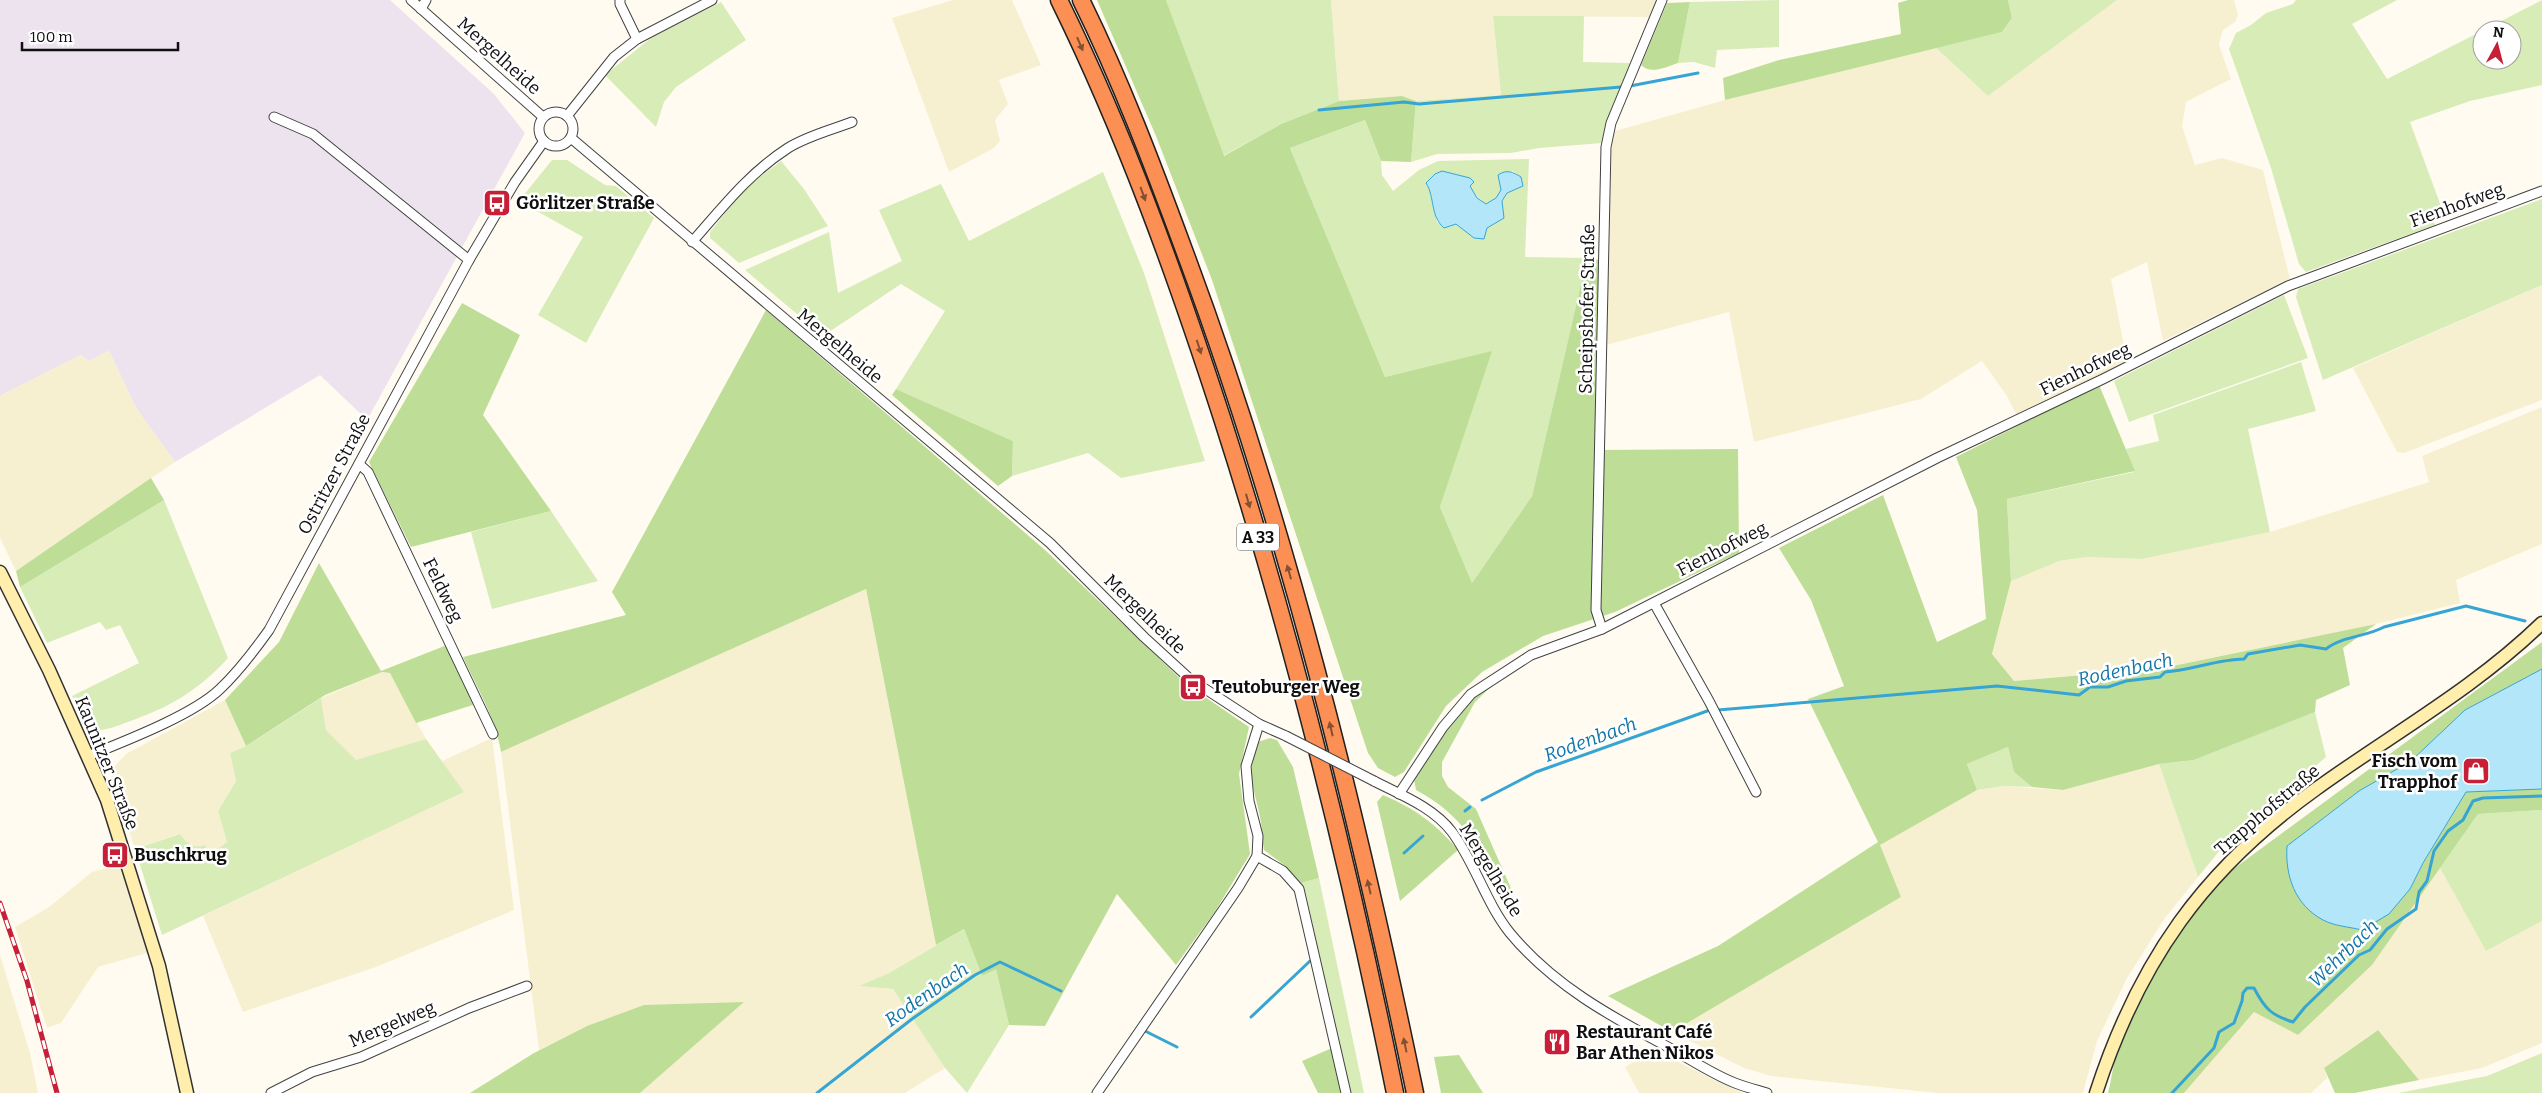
<svg xmlns="http://www.w3.org/2000/svg" width="2542" height="1093" font-family="Bitter,serif">
<rect width="100%" height="100%" fill="#fffbf1"/>
<path fill="#ece3ee" d="M0,0H390L494,94L525,133L367,420L320,375L175,462L136,408L109,351L89,361L81,355L0,396Z"/>
<g fill="#f7f0d0">
<path d="M953,0H1012L1041,65L999,80L1008,104L995,120L1000,141L994,148L949,172L892,18Z"/>
<path d="M1331,0H1658L1651,17L1493,16L1501,95L1416,101L1402,96L1339,101Z"/>
<path d="M2117,0H2234L2238,15L2235,22L2223,30L2219,45L2231,79L2186,102L2182,126L2195,165L2222,158L2263,170L2290,279L2163,341L2147,262L2111,279L2127,361L2017,416L2007,396L1982,361L1921,399L1754,442L1729,312L1606,345L1612,139L1615,131L1725,100L1936,48L1988,96Z"/>
<path d="M2542,285V400L2404,453L2397,452L2353,368Z"/>
<path d="M109,351L136,408L175,462L16,571L0,538V396L81,355L89,361Z"/>
<path d="M2542,407V544L2456,580L2460,603L2376,624L2163,668L2014,681L1992,654L2011,581L2036,569L2059,561L2086,557L2142,559L2270,532L2429,482L2422,456Z"/>
<path d="M866,589L936,945L889,973L860,986L893,989L945,1068L905,1093H640L744,1002L587,1026L539,1050L501,752Z"/>
<path d="M382,672L390,673L426,739L356,761L326,730L321,698Z"/>
<path d="M225,700L246,746L230,753L236,781L218,811L227,842L208,855L187,844L179,834L135,849L111,778L113,768L126,754Z"/>
<path d="M492,738L514,910L376,967L243,1012L203,916L464,792L440,762Z"/>
<path d="M2159,764L2198,877L2165,918L2127,978L2097,1041L2083,1093H1938L1771,1076L1744,1068L1672,1032L1901,897L1879,845L1977,790L2004,786L2063,790Z"/>
<path d="M121,864L147,953L98,967L61,1023L47,1028L15,927L49,907L92,872Z"/>
<path d="M2440,868L2486,951L2542,921V1043L2482,1068L2419,1080L2377,1030L2324,1068L2327,1078L2311,1093H2184L2254,1012L2298,1035L2372,965Z"/>
<path d="M0,955L30,1053L38,1093H0Z"/>
<path d="M1655,1050L1714,1080L1743,1093H1639L1625,1067Z"/>
</g>
<g fill="#d8ecb8" fill-rule="evenodd">
<path d="M1166,0H1331L1339,101L1281,124L1223,156Z"/>
<path d="M1779,0V47L1717,50L1715,68L1694,62L1678,63L1690,2Z"/>
<path d="M2008,0H2117L1988,96L1936,48L2002,32L2012,18Z"/>
<path d="M2296,0H2397L2352,24L2387,79L2482,31V60H2512V30H2484L2542,0V85L2470,101L2410,122L2442,209L2431,214L2435,225L2306,272L2299,264L2271,168L2229,49L2236,33L2251,25L2266,13L2293,4Z"/>
<path d="M721,2L746,40L676,87L664,102L656,127L605,75L651,38Z"/>
<path d="M1493,16H1584L1583,62L1630,63L1605,127L1602,143L1539,148L1511,153L1437,154L1411,162L1416,101L1501,95Z"/>
<path d="M1365,120L1381,161L1382,175L1393,191L1419,170L1438,161L1529,159L1525,257L1587,258L1532,496L1472,583L1440,507L1491,352L1385,377L1290,148ZM1513,171L1521,177L1523,186L1507,193L1487,228L1484,239L1474,238L1456,224L1444,228L1437,222L1430,189L1455,174C1469,181 1473,196 1486,204L1496,198L1501,190L1498,175Z"/>
<path d="M552,160H567L605,185L616,186L654,218L586,343L538,315L583,237L519,201Z"/>
<path d="M781,161L804,189L828,226L739,263L710,238V232L745,188Z"/>
<path d="M1103,172L1144,273L1205,461L1121,478L1088,453L1012,476L1013,441L896,389L945,311L901,284L823,336L745,270L829,232L838,293L902,261L879,210L941,184L969,241Z"/>
<path d="M2542,199V285L2323,380L2296,297L2298,289Z"/>
<path d="M2284,295L2308,358L2129,422L2114,381Z"/>
<path d="M2301,362L2316,411L2248,429L2270,532L2142,559L2086,557L2059,561L2011,581L2007,499L2134,472L2126,449L2159,441L2153,415Z"/>
<path d="M164,500L228,658C197,692 168,708 125,723C114,727 103,732 91,729L86,725L72,696L139,663L120,625L106,630L100,622L47,643L20,587Z"/>
<path d="M551,511L598,581L492,609L471,532Z"/>
<path d="M321,698L326,730L356,760L426,739L464,792L162,935L135,849L180,834C187,844 193,849 205,845L209,855L227,842L218,811L236,781L230,753L246,746Z"/>
<path d="M2315,712L2326,757L2225,844L2198,877L2159,764L2194,760Z"/>
<path d="M2008,747L2014,772L2032,787L2004,786L1977,790L1967,764Z"/>
<path d="M2542,810V921L2486,951L2440,868L2478,814Z"/>
<path d="M1319,878L1364,1093H1349L1306,894L1301,883Z"/>
<path d="M964,929L982,976L996,968L1009,1025L967,1093L945,1068L893,989L859,986L889,973Z"/>
<path d="M2542,1053V1093H2398L2487,1076Z"/>
</g>
<g fill="#bede97">
<path d="M1097,0H1166L1224,156L1281,124L1339,101L1402,96L1416,101L1411,162L1381,161L1365,120L1290,148L1385,377L1492,351L1440,507L1472,583L1532,496L1587,258L1599,260L1595,450L1738,449L1739,553L1615,612L1543,636L1482,672L1446,706L1404,772L1395,777L1378,768L1368,753L1212,280L1156,136Z"/>
<path d="M1908,0H2008L2012,18L2002,32L1725,100L1723,78L1779,60L1901,34L1898,3Z"/>
<path d="M1690,2L1678,63C1666,67 1651,75 1641,65L1667,3Z"/>
<path d="M462,303L520,335L483,415L551,511L411,547L369,462Z"/>
<path d="M766,310L1045,550L1186,684L1249,727L1239,774L1250,854L1214,913L1176,965L1117,894L1045,1026L1009,1025L996,969L982,976L964,929L936,945L866,589L501,752C496,719 477,688 463,657L626,615L612,592Z"/>
<path d="M2099,385L2135,471L2007,499L2011,581L1992,654L2014,681L2163,668L2376,624L2343,648L2350,685L2316,700L2315,712L2194,760L2159,764L2063,790L2032,787L2014,772L2008,747L1967,764L1977,790L1880,845L1901,897L1672,1032L1608,996L1718,946L1878,842L1808,699L1844,686L1811,600L1779,548L1883,495L1937,642L1986,619L1977,510L1956,457Z"/>
<path d="M896,389L1013,441L1012,476L998,486L892,395Z"/>
<path d="M151,478L164,500L20,587L16,571Z"/>
<path d="M319,563L381,671L447,645L476,704L416,723L390,673L382,672L325,695L246,746L225,700L279,642Z"/>
<path d="M2542,642V669L2465,710L2411,761L2359,791L2287,846L2410,889L2423,863L2466,792L2542,789V810L2478,814L2372,965L2298,1035L2254,1012L2184,1093H2108C2112,1079 2113,1062 2118,1048C2144,982 2183,921 2232,870Z"/>
<path d="M1501,677L1475,702L1442,762V776L1448,787L1476,809L1510,886L1512,895L1507,908C1482,855 1470,819 1416,790L1414,779L1446,730L1473,697Z"/>
<path d="M1270,738L1277,740L1293,767L1319,878L1301,883L1284,865L1264,850C1262,841 1262,831 1261,822C1255,788 1245,777 1258,742Z"/>
<path d="M1383,795C1414,808 1436,824 1458,850L1400,901L1377,802Z"/>
<path d="M744,1002L640,1093H470L534,1053L587,1026L644,1005Z"/>
<path d="M2378,1030L2419,1080L2355,1093H2335L2324,1068Z"/>
<path d="M1332,1048L1343,1093H1318L1302,1061Z"/>
<path d="M1459,1055L1483,1093H1441L1434,1057Z"/>
</g>
<g fill="#b3e6f9" stroke="#36a5d4">
<path d="M1442,171L1470,178L1474,182L1470,186L1477,198L1486,204L1496,198L1501,190L1498,175C1507,169 1513,172 1521,177L1523,186L1507,193L1502,201L1504,218L1487,228L1484,239L1474,238L1456,224L1444,228C1430,216 1435,197 1426,183L1435,174Z"/>
<path d="M2542,669V789L2466,792L2423,863L2410,889L2389,914L2362,930C2350,927 2334,926 2323,920C2295,905 2285,876 2287,846L2359,791L2411,761L2465,710Z"/>
</g>
<g fill="none" stroke-linecap="round" stroke-linejoin="round">
<g stroke="#36a5d4" stroke-width="3">
<path d="M1630,86L1698,73"/>
<path d="M1319,110L1404,102L1419,104L1621,87"/>
<path d="M1718,710L1997,686L2079,695L2090,687H2108L2126,681L2160,677L2165,672C2192,670 2219,659 2244,659L2248,654L2300,645L2326,649C2342,636 2366,637 2384,627L2466,606L2525,621"/>
<path d="M1482,800L1536,772L1710,710"/>
<path d="M1465,811L1470,807"/>
<path d="M1404,853L1423,836"/>
<path d="M1251,1017L1310,961"/>
<path d="M1145,1031L1177,1047"/>
<path d="M817,1093L912,1019L975,975L1000,962L1061,991"/>
<path d="M2172,1093L2214,1048L2219,1032L2234,1023L2242,1001L2243,993L2247,988H2254C2265,1009 2271,1015 2293,1022L2305,1007L2359,955L2370,950L2387,929L2416,909L2419,892L2427,881L2434,851L2448,831L2463,820L2473,801L2483,798L2542,796"/>
</g>
<g stroke="#424242" stroke-width="11">
<g id="street">
<path d="M411,0L543,117"/>
<path d="M620,0V4L637,39"/>
<path d="M421,9L426,0"/>
<circle cx="556" cy="129" r="17"/>
<path d="M567,116L614,57L637,39L712,0"/>
<path d="M274,117L313,134L469,260"/>
<path d="M571,138L1050,543L1144,637L1190,679L1259,724L1286,736"/>
<path d="M692,242C722,208 749,173 788,148C807,136 831,130 852,122"/>
<path d="M359,464L368,472L493,734"/>
<path d="M1654,603L1709,701L1756,792"/>
<path d="M1602,629L1596,610L1606,147L1611,123L1662,0"/>
<path d="M88,756C125,741 193,715 220,689C239,671 254,651 269,630L469,260L515,182L544,141"/>
<path d="M1374,781C1401,795 1433,807 1452,832C1475,863 1486,903 1510,933C1553,985 1610,1016 1668,1047C1690,1059 1712,1074 1735,1083C1745,1087 1757,1090 1767,1093"/>
<path d="M1399,794L1443,727L1471,694L1531,655L1602,629L1937,458L2103,379L2288,286L2542,191"/>
<path d="M1257,856L1283,871L1299,889L1346,1093"/>
<path d="M271,1093L312,1072L361,1057L469,1008L527,986"/>
<path d="M1097,1093L1238,888L1257,856L1258,836L1249,801L1246,766L1259,724"/>
</g>
</g>
<g stroke="#313131" stroke-width="15">
<g id="secondary">
<path d="M0,572L49,670L107,800L159,966L187,1093"/>
<path d="M2096,1093C2139,961 2203,870 2316,789C2392,734 2474,689 2542,623"/>
</g>
</g>
<g stroke="#202020" stroke-width="19">
<g id="highway">
<path d="M1059,0C1125,134 1176,276 1222,418C1293,639 1349,865 1395,1093"/>
<path d="M1081,0C1121,81 1153,166 1184,250C1286,523 1356,808 1415,1093"/>
</g>
</g>
<use href="#street" stroke="#fff" stroke-width="9"/>
<use href="#secondary" stroke="#ffeeac" stroke-width="12"/>
<use href="#highway" stroke="#fb8f54" stroke-width="16"/>
<g stroke="#c71f38" stroke-width="5">
<path id="rail" d="M0,903L27,981L57,1093"/>
</g>
<use href="#rail" stroke="#fff" stroke-width="3" stroke-dasharray="9" stroke-linecap="butt"/>
<g stroke="#424242" stroke-width="11" stroke-linecap="butt">
<path id="street-bridge" d="M1286,736L1374,781"/>
</g>
<use href="#street-bridge" stroke="#fff" stroke-width="9"/>
</g>
<defs><path id="oneway-solid" d="M-6-.8H1V-3.2L6.5 0L1 3.2V.8H-6Z" transform="scale(1.25)"/></defs>
<g fill="#854f32">
<use href="#oneway-solid" transform="translate(1080 44) rotate(67)"/>
<use href="#oneway-solid" transform="translate(1143 194) rotate(70)"/>
<use href="#oneway-solid" transform="translate(1199 347) rotate(72)"/>
<use href="#oneway-solid" transform="translate(1248 501) rotate(74)"/>
<use href="#oneway-solid" transform="translate(1289 572) rotate(-106)"/>
<use href="#oneway-solid" transform="translate(1331 729) rotate(-103)"/>
<use href="#oneway-solid" transform="translate(1369 887) rotate(-103)"/>
<use href="#oneway-solid" transform="translate(1405 1045) rotate(-102)"/>
</g>
<defs>
<g id="bus-square" transform="scale(1.4375)"><rect x="-9" y="-9" width="18" height="18" rx="4" fill="#c71f38" stroke="#fff"/><path d="M-5-6H5V4H4V6H2V4H-2V6H-4V4H-5ZM-3.5-4V0h7V-4ZM-3.5 1.2v1.5H-2V1.2ZM2 1.2v1.5H3.5V1.2Z" fill="#fff"/></g>
<g id="shop-square" transform="scale(1.4375)"><rect x="-9" y="-9" width="18" height="18" rx="4" fill="#c71f38" stroke="#fff"/><path d="M-5-2.5h2.3a2.7 3.5 0 0 1 5.4 0H5L5.5 6h-11ZM-1.5-2.5h3a1.5 2.3 0 0 0-3 0Z" fill="#fff"/></g>
<g id="restaurant-square" transform="scale(1.4375)"><rect x="-9" y="-9" width="18" height="18" rx="4" fill="#c71f38" stroke="#fff"/><path d="M-5-6h1v4h1v-4h1v4h1v-4h1v5L-1.5 .5V6h-2V.5L-5-1ZM5-6V6H3V1.5H1.5Q1.5-4 5-6Z" fill="#fff"/></g>
</defs>
<g fill-rule="evenodd">
<use href="#bus-square" x="497" y="203"/>
<use href="#bus-square" x="1193" y="687"/>
<use href="#shop-square" x="2476" y="771"/>
<use href="#bus-square" x="115" y="855"/>
<use href="#restaurant-square" x="1557" y="1042"/>
</g>
<g text-anchor="middle" stroke-width="5" stroke-linejoin="round" paint-order="stroke">
<rect fill="#fff" stroke="#575757" stroke-width="1" x="1237" y="523.5" width="42" height="27" rx="4"/>
<g font-size="16" font-weight="bold" fill="#0f0f0f">
<text x="1258" y="543">A 33</text>
</g>
<g font-size="18" fill="#0f0f0f" stroke="#fff">
<text transform="translate(499 56) rotate(42)" y="6">Mergelheide</text>
<text transform="translate(2457 205) rotate(-20)" y="6">Fienhofweg</text>
<text transform="translate(1587 309) rotate(-89)" y="6">Scheipshofer Straße</text>
<text transform="translate(840 346) rotate(40)" y="6">Mergelheide</text>
<text transform="translate(2085 369) rotate(-26)" y="6">Fienhofweg</text>
<text transform="translate(334 474) rotate(-62)" y="6">Ostritzer Straße</text>
<text transform="translate(1722 549) rotate(-27)" y="6">Fienhofweg</text>
<text transform="translate(443 590) rotate(64)" y="6">Feldweg</text>
<text transform="translate(1145 614) rotate(44)" y="6">Mergelheide</text>
<text transform="translate(107 763) rotate(68)" y="6">Kaunitzer Straße</text>
<text transform="translate(2267 810) rotate(-40)" y="6">Trapphofstraße</text>
<text transform="translate(1491 870) rotate(59)" y="6">Mergelheide</text>
<text transform="translate(392 1024) rotate(-23)" y="6">Mergelweg</text>
</g>
<g font-size="18" font-weight="bold" fill="#0f0f0f" stroke="#fff" text-anchor="start">
<text x="516" y="209">Görlitzer Straße</text>
<text x="1212" y="693">Teutoburger Weg</text>
<text x="2457" y="767" text-anchor="end">Fisch vom<tspan x="2457" dy="21">Trapphof</tspan></text>
<text x="134" y="861">Buschkrug</text>
<text x="1576" y="1038">Restaurant Café<tspan x="1576" dy="21">Bar Athen Nikos</tspan></text>
</g>
<g font-size="19" font-style="italic" fill="#1175a8" stroke="#fff">
<text transform="translate(2125 669) rotate(-12)" y="7">Rodenbach</text>
<text transform="translate(1590 739) rotate(-20)" y="7">Rodenbach</text>
<text transform="translate(2343 953) rotate(-44)" y="7">Wehrbach</text>
<text transform="translate(926 994) rotate(-35)" y="7">Rodenbach</text>
</g>
</g>
<g transform="translate(2497 45) rotate(7)"><circle r="24" fill="#ffffff" stroke="#9f9f9f"/>
<path d="M0-4L9 19L0 12L-9 19Z" fill="#c71f38"/>
<text y="-8" font-size="14" font-weight="bold" text-anchor="middle" fill="#0f0f0f">N</text>
</g>
<path d="M22 42v8h156v-8" fill="none" stroke="#0f0f0f" stroke-width="2.5"/>
<text x="30" y="42" font-size="15" fill="#0f0f0f" stroke="#ffffff" stroke-width="4" paint-order="stroke">100 m</text>
</svg>
